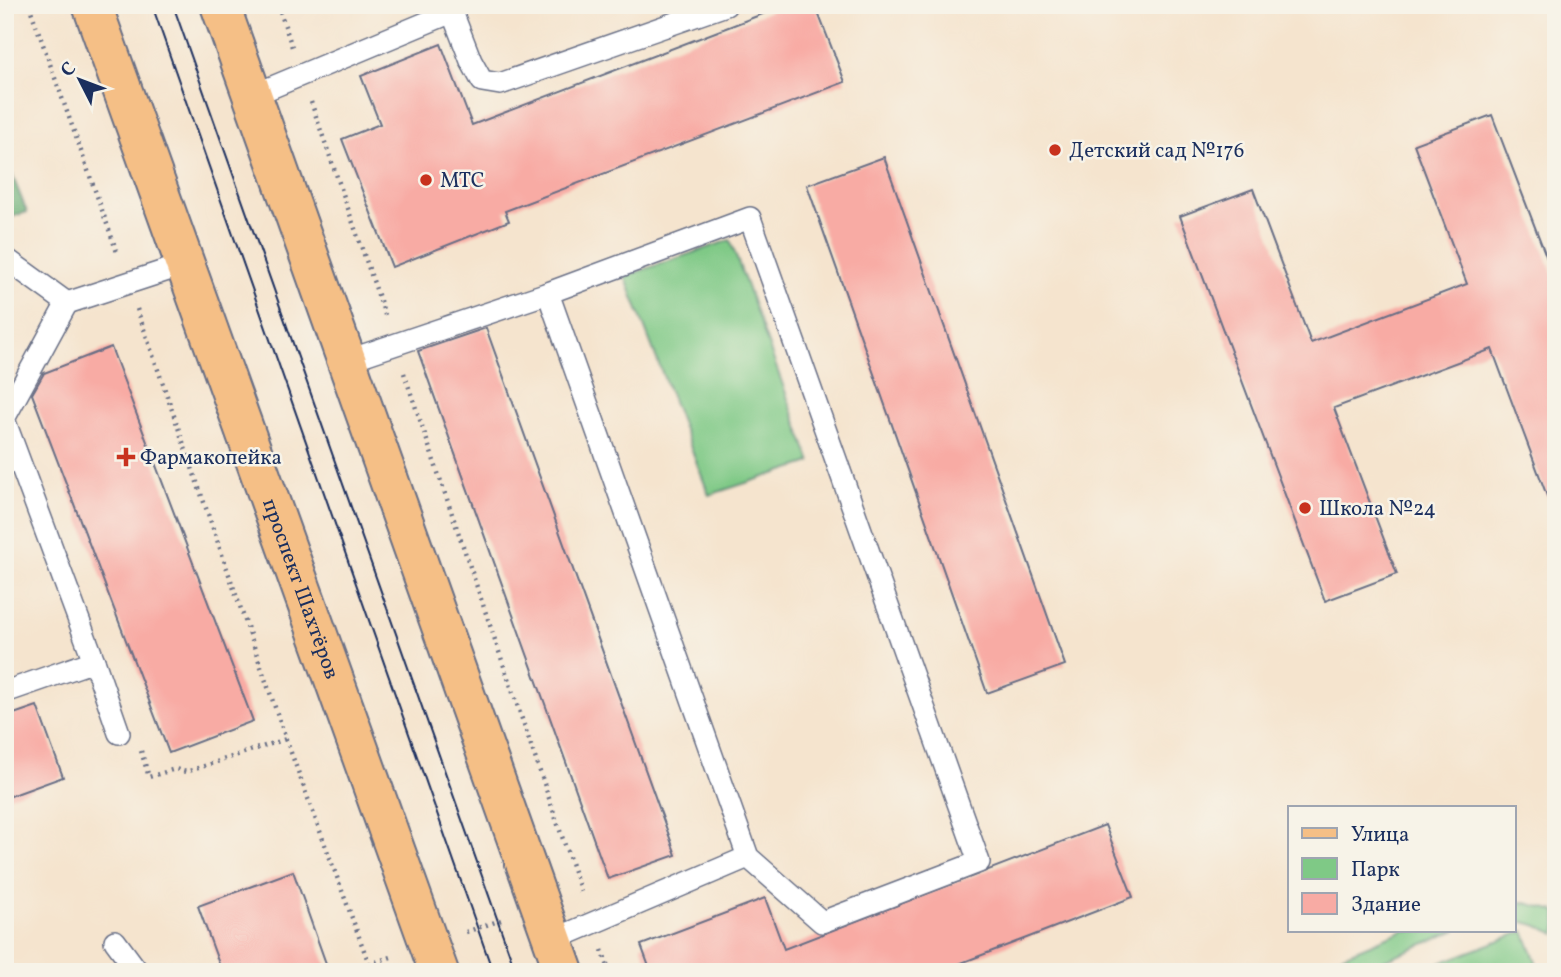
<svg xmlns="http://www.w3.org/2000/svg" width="1561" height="977" font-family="Vollkorn,serif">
<rect width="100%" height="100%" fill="#f7f3e8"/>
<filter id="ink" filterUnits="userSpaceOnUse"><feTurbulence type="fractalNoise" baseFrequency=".0143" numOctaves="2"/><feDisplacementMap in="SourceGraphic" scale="14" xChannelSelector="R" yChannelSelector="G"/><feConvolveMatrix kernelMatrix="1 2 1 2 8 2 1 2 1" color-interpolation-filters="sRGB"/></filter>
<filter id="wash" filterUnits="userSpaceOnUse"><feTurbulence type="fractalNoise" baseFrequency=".00686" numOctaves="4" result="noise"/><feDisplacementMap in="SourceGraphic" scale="28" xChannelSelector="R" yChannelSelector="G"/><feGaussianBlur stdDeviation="1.57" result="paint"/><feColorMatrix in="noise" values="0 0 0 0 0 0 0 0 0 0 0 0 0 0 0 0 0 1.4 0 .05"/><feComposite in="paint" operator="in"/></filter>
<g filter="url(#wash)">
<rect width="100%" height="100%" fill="#f5e4ce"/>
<g fill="#7fc986" stroke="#4d7c72" stroke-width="2">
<path d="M730,240L811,462L709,495L625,276Z"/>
<path d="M1514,900L1556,911V934L1536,925L1514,920Z"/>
<path d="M1404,930H1457L1356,972H1314L1329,961Z"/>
<path d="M1524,931L1540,972H1416Z"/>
</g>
<path fill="#67ad73" stroke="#416e68" stroke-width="2" d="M5,157L27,212L5,219Z"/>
<g id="blocks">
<g fill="#f8aba4">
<path d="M786,5H815L845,82L505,211L509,221L392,267L342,139L380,124L361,76L441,44L472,125Z"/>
<path d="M1492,115L1556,282V511L1553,512L1492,349L1334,408L1397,574L1325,601L1180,216L1253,189L1311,343L1467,284L1414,144Z"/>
<path d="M884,157L1065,665L987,693L807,185Z"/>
<path d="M486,328L676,855L608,879L418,351Z"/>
<path d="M111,347L253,721L169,753L32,394L44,373Z"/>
<path d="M37,706L63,777L5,798V717Z"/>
<path d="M1105,825L1133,897L938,972H651L641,945L765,898L784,949Z"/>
<path d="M293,871L329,972H222L198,906Z"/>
</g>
</g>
</g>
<g filter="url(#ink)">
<use href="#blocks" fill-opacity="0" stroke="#676e85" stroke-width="2"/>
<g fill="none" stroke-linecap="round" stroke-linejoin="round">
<g stroke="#676e85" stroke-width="24">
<g id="service">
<path d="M251,96L452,12L471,61L482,81L500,84L726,5"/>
<path d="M5,258L67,303L186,264"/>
<path d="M346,361L548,293"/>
<path d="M5,417L67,303"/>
<path d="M5,422L94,661L5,692"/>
<path d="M94,661L119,733"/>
<path d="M553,940L748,857L548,293L750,218L979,862L822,922L748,857"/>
<path d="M115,941L138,972"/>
</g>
</g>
<g stroke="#676e85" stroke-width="42">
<g id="primary">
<path id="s1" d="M92,5L439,972"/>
<path d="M220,5L564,972"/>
</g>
</g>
<g stroke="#676e85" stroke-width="4.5" stroke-dasharray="2 5" stroke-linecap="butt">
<path d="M29,5L118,255"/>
<path d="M278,5L292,47"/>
<path d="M311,102L385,315"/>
<path d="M137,309L286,739L372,972"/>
<path d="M404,373L582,895"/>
<path d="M141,751L149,777L175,769L186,772L286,739"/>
<path d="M466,932L504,919"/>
<path d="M602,950L610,972"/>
<path d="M369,964L391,957"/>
</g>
<use href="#service" stroke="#fff" stroke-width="21"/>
<use href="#primary" stroke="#f5bf86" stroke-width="38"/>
<g stroke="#1b2f5e" stroke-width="2">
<path d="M152,5L493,972"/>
<path d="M173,5L516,972"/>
</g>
</g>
</g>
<g fill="#c8321e" stroke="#f7f3e8" stroke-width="2.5">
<circle cx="1055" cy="150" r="7"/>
<circle cx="426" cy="180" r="7"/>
<path d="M122.5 446.5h7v7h7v7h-7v7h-7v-7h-7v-7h7z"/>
<circle cx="1305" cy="508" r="7"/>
</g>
<g text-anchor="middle" stroke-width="5" stroke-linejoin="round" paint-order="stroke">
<g font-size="21" fill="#1b2f5e" stroke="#f7f3e8" text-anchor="start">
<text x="1069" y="157">Детский сад №176</text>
<text x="440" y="187">МТС</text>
<text x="140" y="464">Фармакопейка</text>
<text x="1319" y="515">Школа №24</text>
</g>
<g font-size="21" fill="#1b2f5e" stroke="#f7f3e8">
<text dy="7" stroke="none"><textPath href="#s1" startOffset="620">проспект Шахтёров</textPath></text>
</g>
</g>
<rect width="1561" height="977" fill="none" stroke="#f7f3e8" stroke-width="28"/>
<rect x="1288" y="806" width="228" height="126" fill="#f7f3e8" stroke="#9fa5b1" stroke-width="2"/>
<rect x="1302" y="828" width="35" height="10" fill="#f5bf86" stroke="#9fa5b1" stroke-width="2"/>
<text x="1351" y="841" font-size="21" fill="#1b2f5e">Улица</text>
<rect x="1302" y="858" width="35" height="21" fill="#7fc986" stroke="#9fa5b1" stroke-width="2"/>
<text x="1351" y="876" font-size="21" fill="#1b2f5e">Парк</text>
<rect x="1302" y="893" width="35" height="21" fill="#f8aba4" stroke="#9fa5b1" stroke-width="2"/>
<text x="1351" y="911" font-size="21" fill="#1b2f5e">Здание</text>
<g transform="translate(80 80) rotate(312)" stroke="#f7f3e8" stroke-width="5" paint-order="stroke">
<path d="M0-5L12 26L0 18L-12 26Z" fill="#1b2f5e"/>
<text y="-10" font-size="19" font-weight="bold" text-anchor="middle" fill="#1b2f5e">С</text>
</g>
</svg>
